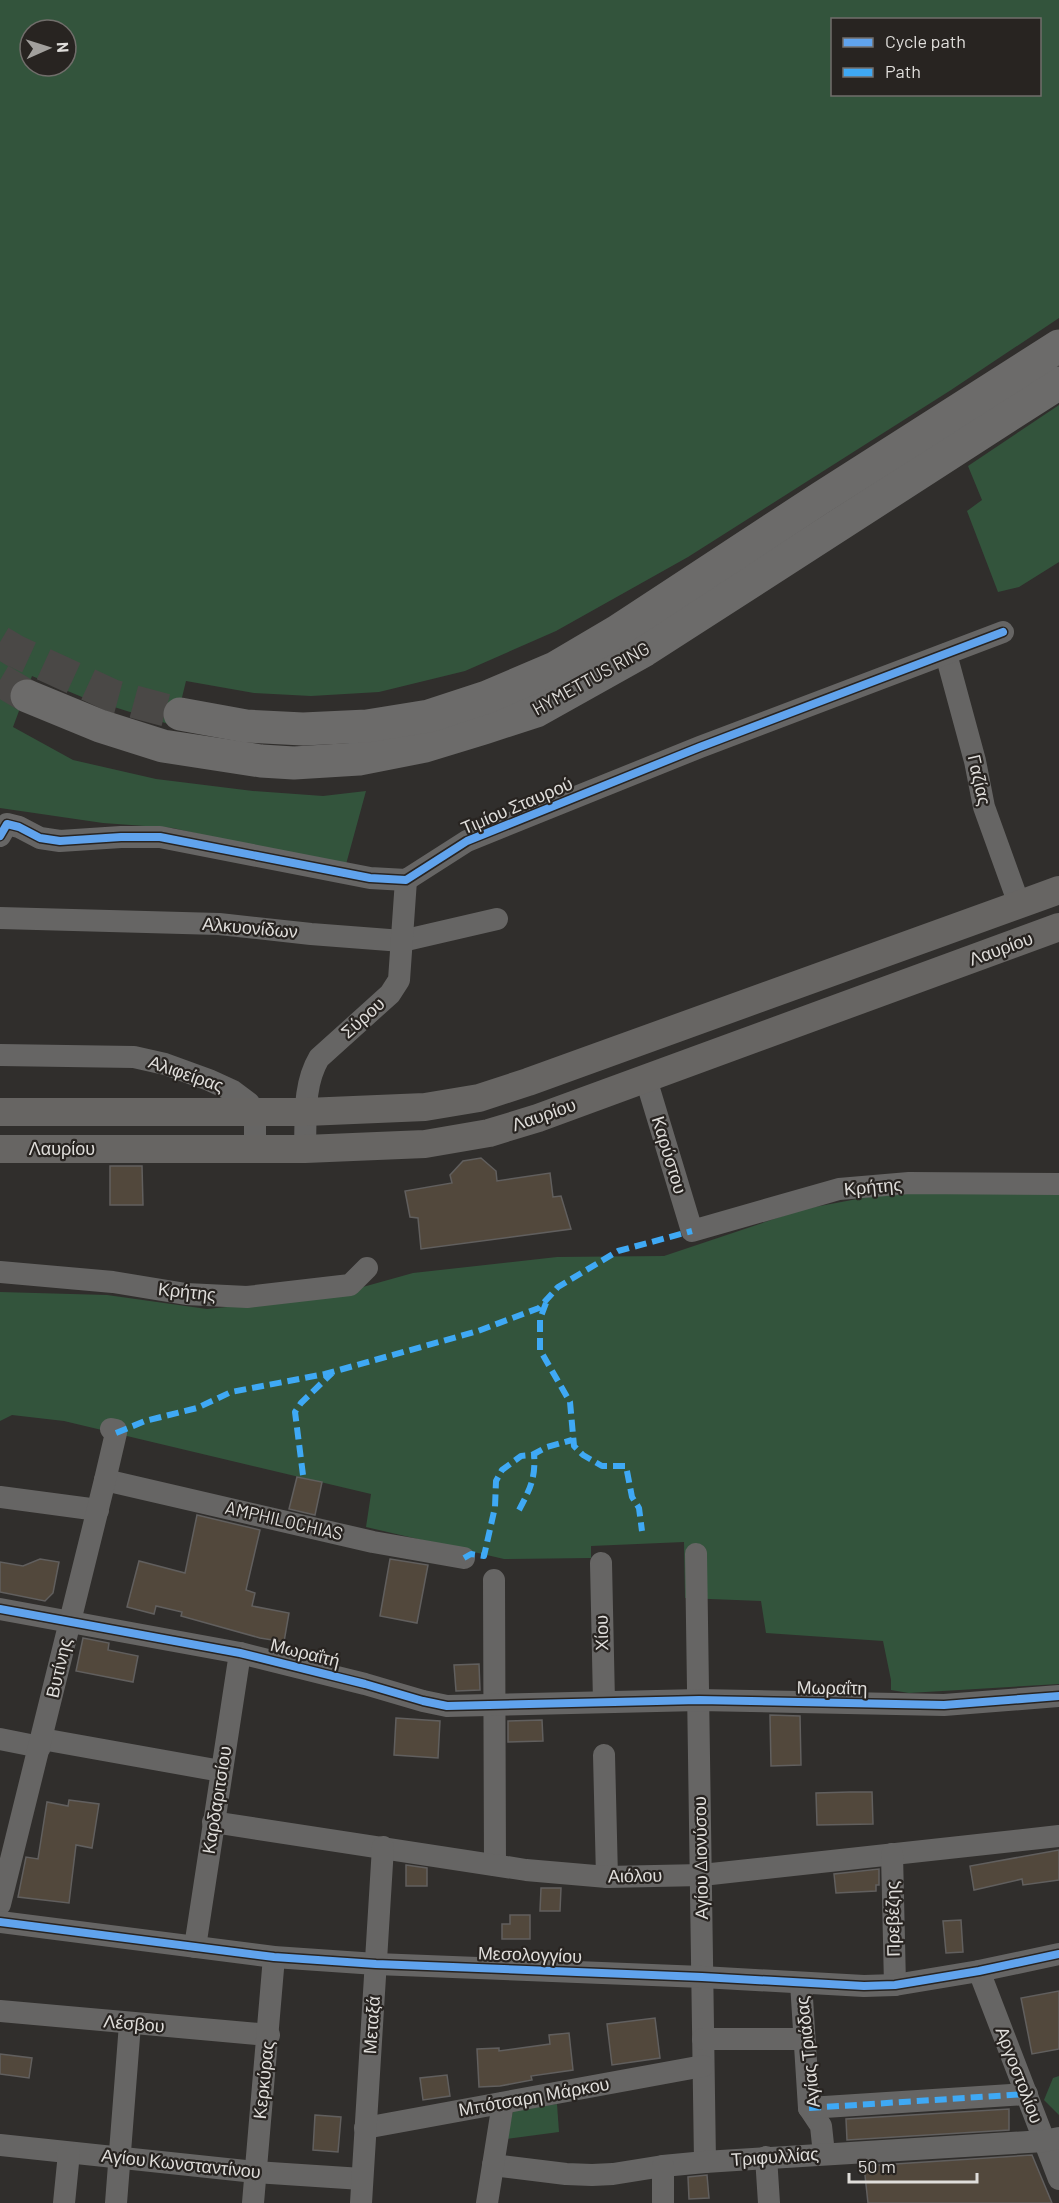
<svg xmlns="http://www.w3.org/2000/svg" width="1059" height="2203" font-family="Barlow,sans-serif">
<rect width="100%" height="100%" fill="#302e2c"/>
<g fill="#33543c" fill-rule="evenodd">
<path d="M0,0H1059V318L951,390L688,557L556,631L465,671L379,692L311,696L254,693L186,681L175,726L82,697L32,676L13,727L73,760L156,779L253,791L323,796L366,791L345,868L173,828L103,823L0,808ZM832,20H1040V94H832ZM30,30H66V66H30Z"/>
<path d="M1059,405V562L1019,587L998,592L967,511L982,500L968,466Z"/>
<path d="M905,1190L1059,1191V1684L909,1693L891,1690V1680L883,1641L766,1633L761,1601L685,1598L684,1542L591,1546V1558L504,1559L366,1527L371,1494L64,1421L12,1415L0,1421V1292L107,1295L207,1309L327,1297L413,1273L557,1257L664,1256L804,1209Z"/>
<path d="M1059,2076V2115L1044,2100L1053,2078Z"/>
<path d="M557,2104L559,2132L507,2139L513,2111Z"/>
</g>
<g fill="#52483c" stroke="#615f5e" stroke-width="1.5">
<path d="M481,1158L496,1171L497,1181L550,1173L553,1197L561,1196L571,1229L421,1249L418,1218L410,1217L405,1191L452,1183L450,1175L463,1161Z"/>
<path d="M110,1166H142L143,1205H110Z"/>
<path d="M297,1477L322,1482L315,1515L289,1509Z"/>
<path d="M197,1515L260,1530L246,1590L255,1593L252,1606L289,1613L284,1642L260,1638L181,1616L182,1612L156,1606L154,1614L127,1607L139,1561L185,1573Z"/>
<path d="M40,1559L59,1562L53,1593L45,1601L0,1592V1562L23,1566Z"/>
<path d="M390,1559L428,1565L417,1623L380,1616Z"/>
<path d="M83,1638L109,1643L108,1650L138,1656L133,1682L76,1671Z"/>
<path d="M479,1664L480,1690L456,1691L454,1665Z"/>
<path d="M770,1715L800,1716L801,1765L771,1766Z"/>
<path d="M396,1718L440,1721L438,1758L394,1755Z"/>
<path d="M542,1720L543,1741L508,1742V1721Z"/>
<path d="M850,1792H872L873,1824L817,1825L816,1793Z"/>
<path d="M69,1800L99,1804L92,1848L76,1845L69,1903L18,1897L26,1857L38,1859L47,1802L68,1806Z"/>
<path d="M1059,1850V1880L1023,1885L1022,1879L974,1890L970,1866Z"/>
<path d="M406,1865L427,1868V1886H406Z"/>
<path d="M879,1869V1885H876V1891L836,1893L834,1874Z"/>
<path d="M541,1888H561L560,1911H540Z"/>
<path d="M510,1915H530V1939H502V1924H510Z"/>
<path d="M961,1920L963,1952L946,1953L943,1921Z"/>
<path d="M1059,1991V2049L1032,2054L1021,1998Z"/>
<path d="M655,2018L660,2058L612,2065L607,2024Z"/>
<path d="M569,2033L573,2070L531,2076L532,2080L500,2086L479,2087L477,2049L499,2048V2051L550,2044L549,2035Z"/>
<path d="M0,2054L32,2058L29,2078L0,2074Z"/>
<path d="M447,2075L450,2096L423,2100L420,2078Z"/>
<path d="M1009,2109V2130L847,2140L846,2119Z"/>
<path d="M315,2115L341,2117L338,2152L313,2150Z"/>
<path d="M1032,2155L1052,2203H868L864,2166Z"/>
<path d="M707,2175L709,2198L689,2199L688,2177Z"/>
</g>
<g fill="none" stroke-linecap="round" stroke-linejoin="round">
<g stroke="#4a4846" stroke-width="33" stroke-dasharray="33 16" stroke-linecap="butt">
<path d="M0,642L15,651L113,696L180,714"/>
<path d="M0,680L27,696"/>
</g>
<g stroke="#666564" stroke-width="22">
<path d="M946,654L975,761L984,807L1019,904"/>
<path d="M0,836L7,824L19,827L40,838L60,841L121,837H160L370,878L406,880L467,841L700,747L1003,632"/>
<path d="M0,918L219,924L311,934L402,941L497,919"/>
<path d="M0,1055L134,1057L165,1064L209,1080L233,1091L249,1103L255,1112V1149"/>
<path d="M646,1079L692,1231L839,1189L909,1183L1059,1184"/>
<path d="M305,1149C306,1118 303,1085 319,1058L390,994L399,980L406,880"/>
<path d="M0,1272L113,1282L186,1294L247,1297L350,1285L367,1268"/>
<path d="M105,1480L373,1542L464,1558"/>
<path d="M0,1497L98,1510"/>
<path d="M696,1554L705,2162"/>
<path d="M601,1563L604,1702"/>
<path d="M494,1580L495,1865"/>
<path d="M0,1609L240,1653L365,1684L423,1701L447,1706L699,1700L944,1705L1059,1696"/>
<path d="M0,1739L40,1747"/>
<path d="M42,1739L221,1771"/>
<path d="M604,1755L607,1877"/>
<path d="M213,1822L526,1870L607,1877L702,1875L1059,1836"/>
<path d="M892,1854L895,1985"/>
<path d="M0,1904L105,1480L116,1433V1430L111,1429"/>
<path d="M0,1922L274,1957L376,1964L702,1977L864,1986L895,1985L979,1971L1059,1954"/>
<path d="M195,1947L240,1653"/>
<path d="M979,1971L1059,2179"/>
<path d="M801,1983L809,2108L821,2126L824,2154"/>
<path d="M0,2011L269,2035"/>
<path d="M703,2039H804"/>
<path d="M809,2108L1027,2094"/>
<path d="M365,2128L703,2066"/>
<path d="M0,2145L255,2172L362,2179"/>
<path d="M766,2157L769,2203"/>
<path d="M493,2165L566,2174L592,2175L613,2174L663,2166L705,2162L1044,2141L1059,2138"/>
<path d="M64,2203L69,2153"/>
<path d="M116,2203L130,2024"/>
<path d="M253,2203L274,1957"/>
<path d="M361,2203L383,1847"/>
<path d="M487,2203L503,2103"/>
<path d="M663,2203V2166"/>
</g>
<g stroke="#676563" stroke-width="28">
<path d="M0,1112H306L425,1107L479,1098L528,1082L1059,890"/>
<path d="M0,1149H305L425,1144L489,1133L538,1118L1059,927"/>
</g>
<g stroke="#6c6b6a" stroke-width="33">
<path d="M27,696L100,726L163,746L261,761L294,763L359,759L425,746L484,728L536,711L645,650L1059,383"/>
<path d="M180,714L246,726L303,729L367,726L429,716L487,697L555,668L616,632L822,497L1059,346"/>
</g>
<g stroke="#3fa9f5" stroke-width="6" stroke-dasharray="12 6" stroke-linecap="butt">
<path d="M546,1303L540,1319V1350L570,1402L574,1446L583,1455L602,1466H626L632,1497L639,1508L642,1531"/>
<path d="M116,1433L145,1421L197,1408L231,1392L325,1374L478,1331L539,1308L558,1287L618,1251L692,1231"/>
<path d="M303,1475L295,1412L301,1403L332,1373"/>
<path d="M519,1510C530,1489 536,1478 534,1453"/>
<path d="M464,1558L471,1554L484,1556L495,1507L496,1481L502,1470L521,1456L532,1455L547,1447L572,1440"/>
<path d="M809,2108L1027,2094"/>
</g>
<g stroke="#282421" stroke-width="11">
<g id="cycleway">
<path d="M0,836L7,824L19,827L40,838L60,841L121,837H160L370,878L406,880L467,841L700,747L1003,632"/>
<path d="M0,1609L240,1653L365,1684L423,1701L447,1706L699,1700L944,1705L1059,1696"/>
<path d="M0,1922L274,1957L376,1964L702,1977L864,1986L895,1985L979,1971L1059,1954"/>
</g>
</g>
<use href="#cycleway" stroke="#60a3ed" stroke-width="8"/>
</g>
<g text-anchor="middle" stroke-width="4.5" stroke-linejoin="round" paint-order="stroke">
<g font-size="18" fill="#dfddda" stroke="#282421">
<text transform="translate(591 679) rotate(-29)" y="6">HYMETTUS RING</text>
<text transform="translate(979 780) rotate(77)" y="6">Γαζίας</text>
<text transform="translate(517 806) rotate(-23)" y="6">Τιμίου Σταυρού</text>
<text transform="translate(250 928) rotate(5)" y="6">Αλκυονίδων</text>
<text transform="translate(1001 949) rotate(-20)" y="6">Λαυρίου</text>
<text transform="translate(363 1018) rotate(-42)" y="6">Σύρου</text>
<text transform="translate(186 1074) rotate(19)" y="6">Αλιφείρας</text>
<text transform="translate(544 1115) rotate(-19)" y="6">Λαυρίου</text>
<text x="62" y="1155">Λαυρίου</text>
<text transform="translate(669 1155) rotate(73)" y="6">Καρύστου</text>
<text transform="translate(873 1187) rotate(-5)" y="6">Κρήτης</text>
<text transform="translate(187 1292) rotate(6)" y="6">Κρήτης</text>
<text transform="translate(284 1521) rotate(13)" y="6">AMPHILOCHIAS</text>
<text transform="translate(602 1633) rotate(-91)" y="6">Χίου</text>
<text transform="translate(305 1653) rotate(14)" y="6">Μωραΐτή</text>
<text transform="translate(59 1668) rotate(-77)" y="6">Βυτίνης</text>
<text transform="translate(832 1688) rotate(1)" y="6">Μωραΐτη</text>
<text transform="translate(217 1800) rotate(-81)" y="6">Καρδαριτσίου</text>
<text transform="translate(701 1858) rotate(-91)" y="6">Αγίου Διονύσου</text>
<text transform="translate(635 1876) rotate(-1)" y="6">Αιόλου</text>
<text transform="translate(893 1919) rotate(-91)" y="6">Πρεβέζης</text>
<text transform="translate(530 1955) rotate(2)" y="6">Μεσολογγίου</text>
<text transform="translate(134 2024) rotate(5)" y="6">Λέσβου</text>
<text transform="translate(372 2025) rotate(-86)" y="6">Μεταξά</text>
<text transform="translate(808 2052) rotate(-96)" y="6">Αγίας Τριάδας</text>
<text transform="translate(1019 2075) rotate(69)" y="6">Αργοστολίου</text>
<text transform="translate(264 2080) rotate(-84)" y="6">Κερκύρας</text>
<text transform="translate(534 2097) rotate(-10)" y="6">Μπότσαρη Μάρκου</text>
<text transform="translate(775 2157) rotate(-4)" y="6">Τριφυλλίας</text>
<text transform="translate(181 2164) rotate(6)" y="6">Αγίου Κωνσταντίνου</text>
</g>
</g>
<rect x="831" y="18" width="210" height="78" fill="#282421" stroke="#716e6b" stroke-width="1.5"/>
<rect x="843" y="38" width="30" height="9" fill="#60a3ed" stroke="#716e6b" stroke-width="1.5"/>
<text x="885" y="48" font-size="18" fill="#dfddda">Cycle path</text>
<rect x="843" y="68" width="30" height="9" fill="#3fa9f5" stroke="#716e6b" stroke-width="1.5"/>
<text x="885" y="78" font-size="18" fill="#dfddda">Path</text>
<g transform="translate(48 48) rotate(87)"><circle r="28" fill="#282421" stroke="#716e6b" stroke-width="1.5"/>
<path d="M0-4.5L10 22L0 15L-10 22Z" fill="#a2a09d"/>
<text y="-9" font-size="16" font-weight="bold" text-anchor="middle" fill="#dfddda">N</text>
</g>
<path d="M849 2173v9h128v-9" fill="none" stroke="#dfddda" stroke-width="3"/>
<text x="858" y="2173" font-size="18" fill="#dfddda" stroke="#282421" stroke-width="4.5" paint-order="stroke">50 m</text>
</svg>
